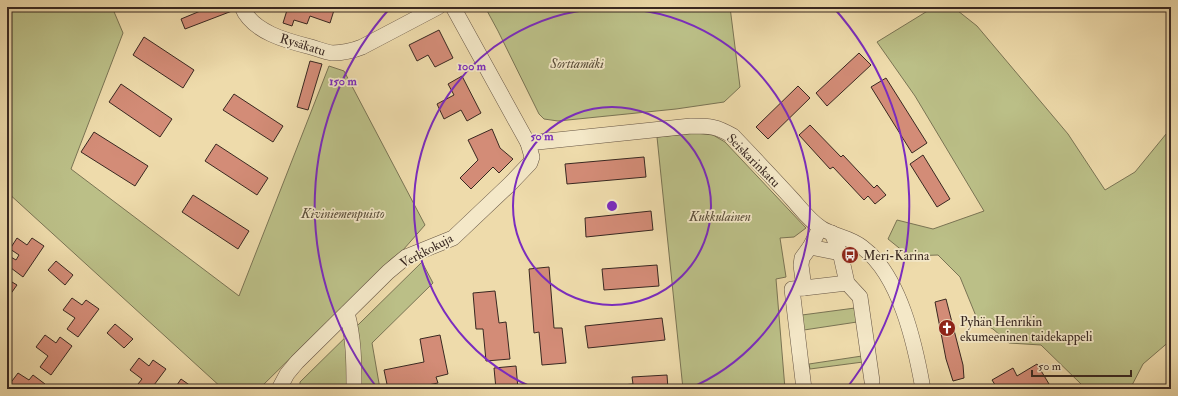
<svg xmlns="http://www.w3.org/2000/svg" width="1178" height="396" font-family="'IM FELL Double Pica',serif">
<rect width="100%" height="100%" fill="#eedbab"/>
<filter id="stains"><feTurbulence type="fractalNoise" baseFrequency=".005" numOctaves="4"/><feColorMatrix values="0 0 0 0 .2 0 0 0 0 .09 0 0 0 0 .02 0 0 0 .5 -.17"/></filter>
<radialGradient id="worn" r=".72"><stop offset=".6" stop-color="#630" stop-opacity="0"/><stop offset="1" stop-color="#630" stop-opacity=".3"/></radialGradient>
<g fill="#bbbf87" stroke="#7a7454">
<path d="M7,7H112L123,33L71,169L239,296L329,66L344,71L425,225L403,250L390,260L259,389H223L7,192Z"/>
<path d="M485,7H730L740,87L724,102L676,109L558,121L544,119L539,114L498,31Z"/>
<path d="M934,7H953L977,26L1068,134L1105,190L1135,172L1171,128V340L1143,364L1130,389H1082L1081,384L1041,345L1009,343L993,329L978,321L960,277L938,255L909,256L888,239L897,220L933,229L984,211L915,96L877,42Z"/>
<path d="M696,133L713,135L725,142L806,228L794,237L780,238L786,277L776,279L785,389H683L657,137Z"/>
<path d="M422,262L433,283L372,343L380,389H300V382Z"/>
<path d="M855,308L857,322L804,330L802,315Z"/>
<path d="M862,356L863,362L810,369L809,364Z"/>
</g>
<g fill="#d38c77" stroke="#392821">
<path d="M210,7H230L232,11L185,29L181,19Z"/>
<path d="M288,7H335L330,23L310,16L307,24L294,20L292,26L283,23Z"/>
<path d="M439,30L453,58L435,67L428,55L417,61L409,45Z"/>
<path d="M144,37L194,70L183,88L133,55Z"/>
<path d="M859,53L871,65L827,106L816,93Z"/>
<path d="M310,61L322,64L308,110L297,107Z"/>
<path d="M462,76L481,113L467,121L461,110L444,119L437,104L454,95L448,84Z"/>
<path d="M886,78L927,143L912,153L871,87Z"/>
<path d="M121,84L172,119L160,137L109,102Z"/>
<path d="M798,86L810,98L768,139L756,127Z"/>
<path d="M234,94L283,126L273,142L223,110Z"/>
<path d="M810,125L841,157L843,155L874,188L877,185L886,195L875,204L868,196L864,200L833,167L830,169L799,135Z"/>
<path d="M492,129L500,148L513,159L499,173L493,167L471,189L460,178L478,160L468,140Z"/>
<path d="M94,132L148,166L135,186L81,152Z"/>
<path d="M216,144L268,178L257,195L205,161Z"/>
<path d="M923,155L950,199L937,207L910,164Z"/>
<path d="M644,157L646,177L567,184L565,164Z"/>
<path d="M193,195L249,231L238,249L182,212Z"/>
<path d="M651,211L653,230L586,237L585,218Z"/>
<path d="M17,238L27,245L32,238L44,246L23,277L7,265V258L9,256L16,260L19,255L10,249Z"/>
<path d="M56,261L73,275L65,285L48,270Z"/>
<path d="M657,265L659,286L604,290L602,269Z"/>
<path d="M549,267L554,328H562L566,363L542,365L539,332L534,333L529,269Z"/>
<path d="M7,279L17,285L7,299Z"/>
<path d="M495,291L499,323L506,322L510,359L486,361L483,329H476L473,293Z"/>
<path d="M72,298L82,305L86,300L99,309L78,337L67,329L75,318L63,310Z"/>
<path d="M946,299L963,365L964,378L953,381L946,359L935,302Z"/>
<path d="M662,318L665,340L588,348L585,326Z"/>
<path d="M115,324L133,339L124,348L107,333Z"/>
<path d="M45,335L56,343L60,337L72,346L51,375L40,367L48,356L36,347Z"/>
<path d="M440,335L448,374L436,377L438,383L407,389H388L384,370L424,362L420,339Z"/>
<path d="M139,358L149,366L153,360L166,369L151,389H134L142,379L130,370Z"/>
<path d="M1037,364L1052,389H995L997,388L992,380L1013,368L1017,376Z"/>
<path d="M516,366L518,389H496L494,368Z"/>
<path d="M18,373L29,380L33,375L45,384L42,389H15L9,385Z"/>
<path d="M667,375L668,389H577L633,384L632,377Z"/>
<path d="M181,379L195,389L175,388Z"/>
</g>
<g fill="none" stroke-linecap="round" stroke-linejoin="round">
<g stroke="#654" stroke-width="16">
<g id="minor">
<path d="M242,7C252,32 287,41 311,47C318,49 325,52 332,53C343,53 352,51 362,47L438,7"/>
<path d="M453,7L528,143L691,126C710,126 716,126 733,136C753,157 773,178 793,200C801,209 810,221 821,228C833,236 850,237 862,247C900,275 915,344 923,389"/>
<path d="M820,228L810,247L802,258L801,265L804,288L847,283"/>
<path d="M832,233L841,256L847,283L860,297L872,381"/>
<path d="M810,247L840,253"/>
<path d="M804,288L792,289L804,389"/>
<path d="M347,313C354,338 354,363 354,389"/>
<path d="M279,389L287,374L297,362L388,272L406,257L453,238L510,184L530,163L532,157L528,143"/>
</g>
</g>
<use href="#minor" stroke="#f4e8c8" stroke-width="15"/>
</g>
<g fill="none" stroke="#7b2cbf" stroke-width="2">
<circle cx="612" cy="206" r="99"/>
<path d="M536 389A198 198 0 1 1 688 389"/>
<path d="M378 389A297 297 0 0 1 391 7M833 7A297 297 0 0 1 846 389"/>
</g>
<defs>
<g id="bus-disc" transform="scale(0.9)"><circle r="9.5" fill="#8f2418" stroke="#f4e8c8"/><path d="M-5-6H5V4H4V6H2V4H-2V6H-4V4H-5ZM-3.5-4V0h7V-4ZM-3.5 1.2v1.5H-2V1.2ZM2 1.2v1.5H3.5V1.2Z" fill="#fff"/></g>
<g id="church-disc" transform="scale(0.9)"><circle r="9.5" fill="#8f2418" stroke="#f4e8c8"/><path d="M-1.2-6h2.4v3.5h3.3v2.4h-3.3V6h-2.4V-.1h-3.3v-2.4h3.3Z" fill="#fff"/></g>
</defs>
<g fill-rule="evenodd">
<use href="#bus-disc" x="850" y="255"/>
<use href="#church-disc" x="947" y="328"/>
</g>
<g text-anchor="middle" stroke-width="3.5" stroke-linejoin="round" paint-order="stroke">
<g font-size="13" fill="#392821" stroke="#f4e8c8">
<text transform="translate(303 44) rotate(17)" y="5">Rysäkatu</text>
<text transform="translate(754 160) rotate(45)" y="5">Seiskarinkatu</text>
<text transform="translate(426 250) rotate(-28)" y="5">Verkkokuja</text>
</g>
<g font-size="13" font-style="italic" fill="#5a4e3a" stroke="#f4e8c8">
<text x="577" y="68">Sorttamäki</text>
<text x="343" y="218">Kiviniemenpuisto</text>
<text x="720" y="221">Kukkulainen</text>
</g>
<g font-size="13" fill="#392821" stroke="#f4e8c8" text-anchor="start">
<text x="863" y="260">Meri-Karina</text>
<text x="960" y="326">Pyhän Henrikin<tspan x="960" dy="15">ekumeeninen taidekappeli</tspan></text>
</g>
</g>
<circle cx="612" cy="206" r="6" fill="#7b2cbf" stroke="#f4e8c8" stroke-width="2"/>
<g font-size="12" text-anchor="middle" font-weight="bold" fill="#7b2cbf" stroke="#f4e8c8" stroke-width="3.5" stroke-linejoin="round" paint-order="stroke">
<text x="472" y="70">100 m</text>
<text x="343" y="85">150 m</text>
<text x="542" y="140">50 m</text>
</g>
<rect width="1178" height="396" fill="none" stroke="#eedbab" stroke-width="24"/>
<rect x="8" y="8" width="1162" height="380" fill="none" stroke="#392821" stroke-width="2"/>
<rect x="12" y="12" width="1154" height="372" fill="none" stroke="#392821"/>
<path d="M1032 370v6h99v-6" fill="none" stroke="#392821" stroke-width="2"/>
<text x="1038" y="370" font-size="12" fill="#392821" stroke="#f4e8c8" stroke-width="3" paint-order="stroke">50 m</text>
<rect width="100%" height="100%" filter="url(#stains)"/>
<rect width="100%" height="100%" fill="url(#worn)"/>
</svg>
